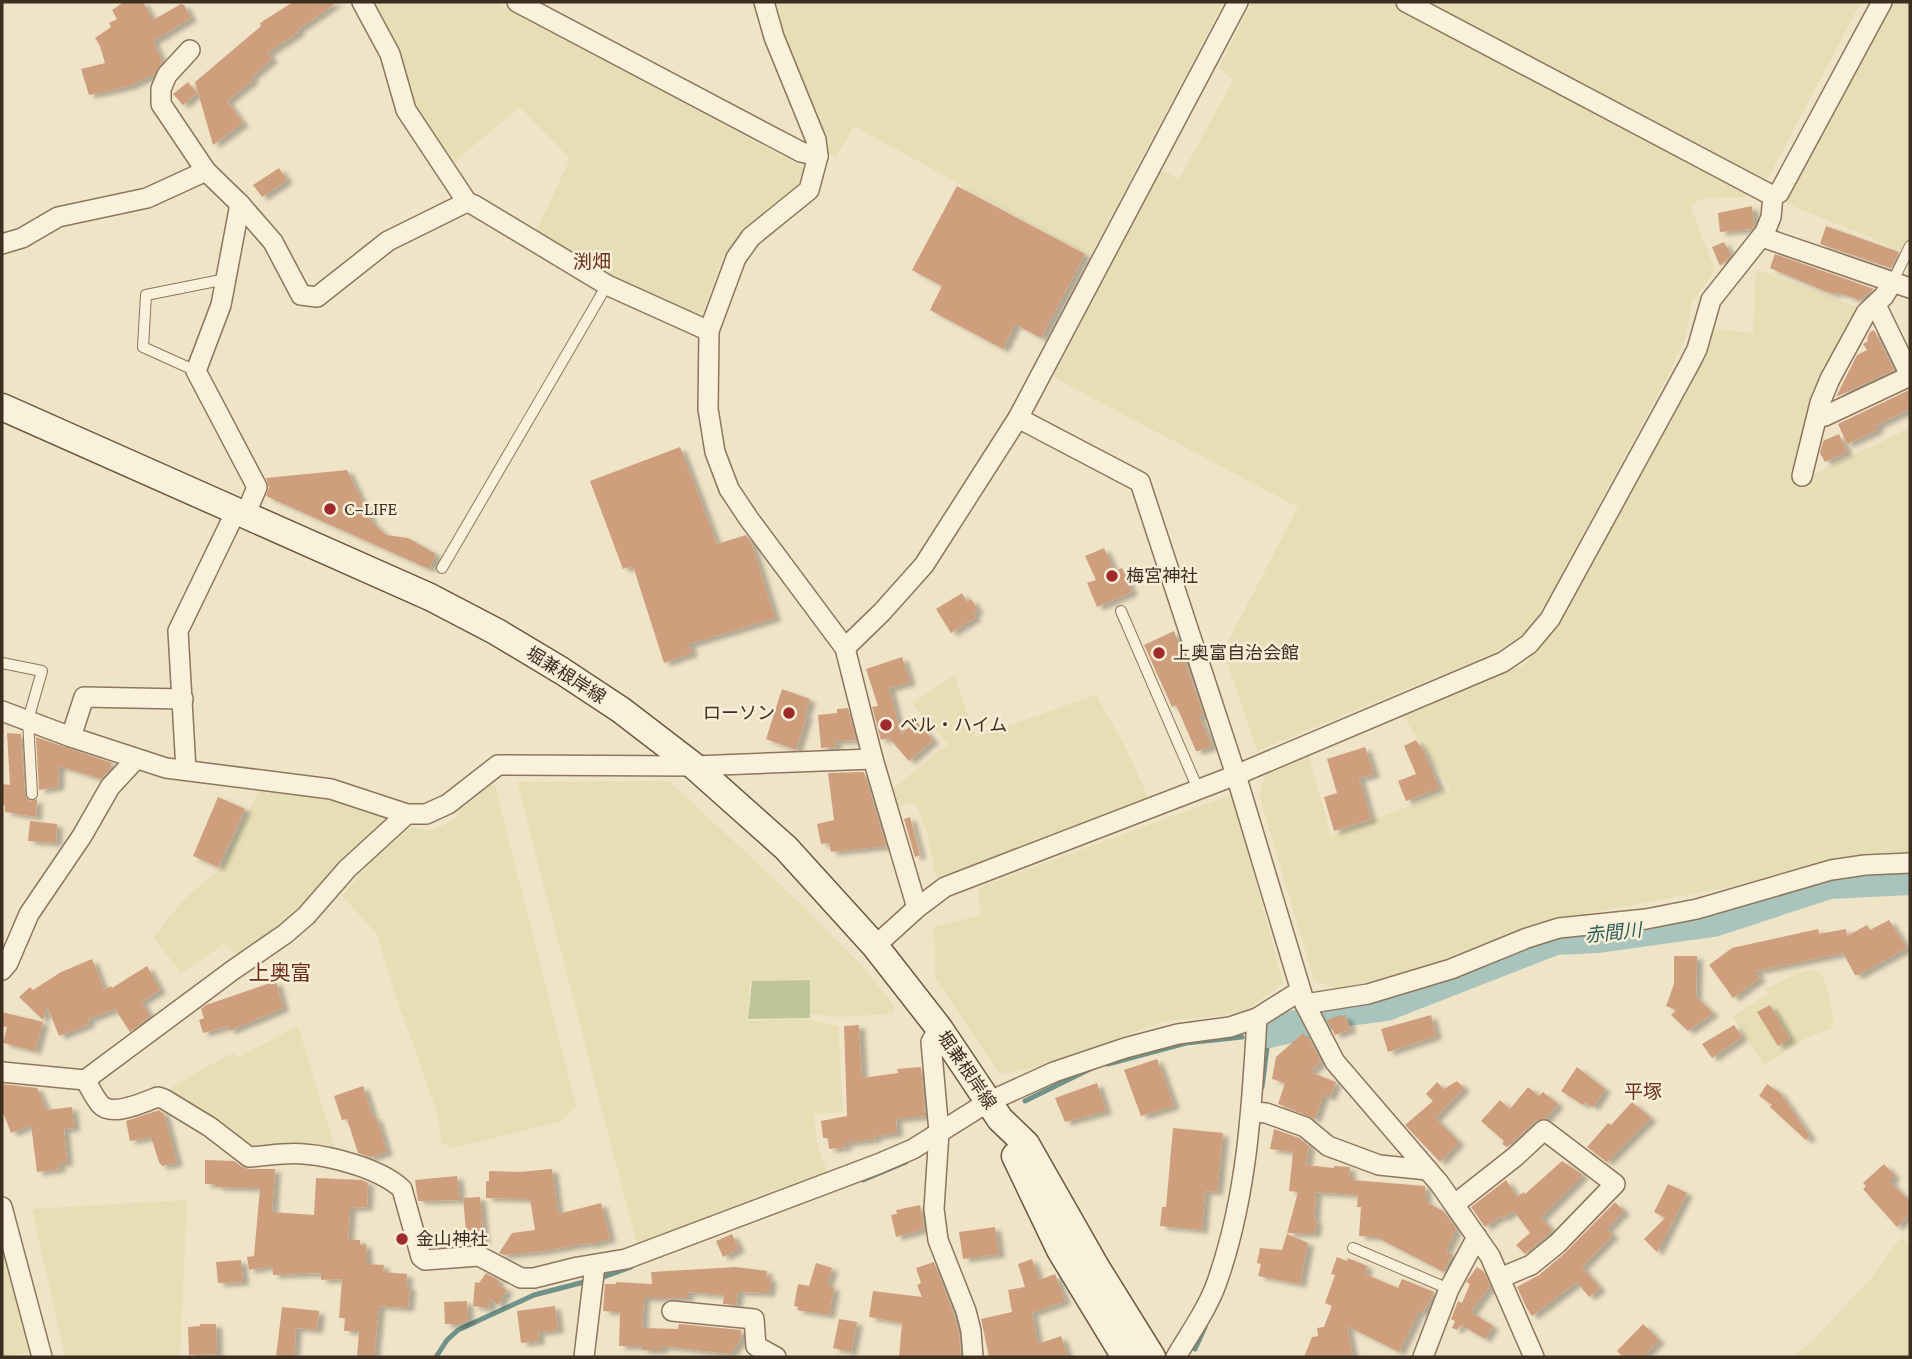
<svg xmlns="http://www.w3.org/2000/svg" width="1912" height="1359" font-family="'Crimson Pro','Noto Sans JP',serif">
<defs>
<filter id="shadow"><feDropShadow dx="6" dy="3.5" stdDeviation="2" flood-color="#0004"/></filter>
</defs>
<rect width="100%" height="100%" fill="#f0e4c8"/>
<g fill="#e6deb5">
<path d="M372,2H494L803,167L806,171L798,187L746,228L721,261L704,309L700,314L674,305L610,276L536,232L570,159L520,107L454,162L416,112L396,43Z"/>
<path d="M771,2H1224L1090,256L854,126L836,157L828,154V145Z"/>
<path d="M1252,2H1389L1749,193V197L1705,198L1690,205L1715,270L1692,302L1685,339L1665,381L1541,613L1523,634L1498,651L1257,751L1223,651L1298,507L1053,377L1161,170L1179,179L1233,81L1219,67Z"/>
<path d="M1430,2H1861L1767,180Z"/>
<path d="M1890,2H1910V237L1903,251L1783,202Z"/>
<path d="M1756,269L1863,309L1849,333L1804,479L1910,428V852H1893L1800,868L1729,887L1540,922L1422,967L1339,989L1314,980L1259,794L1267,771L1309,756L1331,836L1451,790L1403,716L1468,685L1524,665L1562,618L1694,375L1713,329L1753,333Z"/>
<path d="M954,675L976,737L1096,695L1125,746L1149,800L936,878L927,832L915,802L897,807L891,790L948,744L912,704Z"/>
<path d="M669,781L803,906L863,967L895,1007L892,1014L838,1017L810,1014L811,979L750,981L747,1021L803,1019L838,1026L843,1112L813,1114L817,1143L828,1174L766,1193L637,1245L517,782Z"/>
<path d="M495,785L576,1106L562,1121L453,1148L441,1142L438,1115L395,994L376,933L342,896L371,861L411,827L430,831L454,820L458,817L455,810L476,798L489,786Z"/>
<path d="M261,787L321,794L394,814L315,897L279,929L239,955L224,944L181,973L153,937L189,894L222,868L231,845Z"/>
<path d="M1233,794L1283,983L1243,1013L1165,1021L1038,1067L1000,1074L935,978L934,927L981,915L978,890L982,886Z"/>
<path d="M1811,970L1821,973L1826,984L1834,1021L1832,1028L1804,1039L1764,1065L1732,1016L1769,994L1766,989L1798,973Z"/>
<path d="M298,1026L336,1151L250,1149L164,1092L222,1058L234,1053L237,1058Z"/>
<path d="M187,1200L180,1357H65L32,1209Z"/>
<path d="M1903,1238L1910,1249V1357H1792L1811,1342L1831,1321L1872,1277L1898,1241Z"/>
<path d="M2,1251H3L31,1353L2,1356Z"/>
</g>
<path fill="#bfc49a" d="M810,980V1018L748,1019L752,981Z"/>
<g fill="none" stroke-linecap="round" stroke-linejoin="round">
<g stroke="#6f938a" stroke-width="5">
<path d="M1108,1064L1186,1043L1242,1037"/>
<path d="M1262,1087L1269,1032"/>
<path d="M1025,1101L1092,1068"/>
<path d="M863,1180L906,1162"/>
<path d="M598,1279L631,1267"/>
<path d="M1195,1349L1205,1327"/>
<path d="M436,1357L447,1340L458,1330L534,1295L588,1281"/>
</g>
<g stroke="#a9c4bc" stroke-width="32">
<path d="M1323,1016L1335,1012L1386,1005L1555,939L1598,937L1713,921L1829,883L1910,879"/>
<path d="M1269,1032L1304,1024"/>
</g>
</g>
<g fill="#cf9f7d" filter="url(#shadow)">
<path d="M124,2H143L153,20L181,4L184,5L191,18L153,41L162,62L154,74L129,86L89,95L81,69L105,63L100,46L95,38L111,27L109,23L117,19L112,10Z"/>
<path d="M293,2H337L297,30L299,32L267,53L272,59L251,77L253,80L227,101L243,123L213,145L195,82L261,26L260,23Z"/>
<path d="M188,82L197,93L183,105L173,94Z"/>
<path d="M279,168L287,180L262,197L253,185Z"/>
<path d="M957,186L1085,254L1041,338L1015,324L1003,349L930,310L942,286L912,270Z"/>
<path d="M1752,206L1754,226L1752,229L1720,232L1718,213Z"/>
<path d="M1826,226L1899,252L1891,268L1820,244Z"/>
<path d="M1724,242L1731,256L1720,266L1712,247Z"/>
<path d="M1775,254L1874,289L1859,300L1837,292L1836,294L1827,292L1770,268Z"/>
<path d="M1874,330L1894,370L1836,397L1857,355L1867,350L1863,344L1868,341L1867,338L1870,332Z"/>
<path d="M1909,390L1910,409L1877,425V430L1847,444L1838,424Z"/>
<path d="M1839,434L1847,452L1825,462L1820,453L1823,441Z"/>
<path d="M680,447L717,544L746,535L751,542L775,618L689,644L692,653L664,663L633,566L623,569L590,481Z"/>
<path d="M347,470L372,522L386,535L408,538L436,554L429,569L266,496L269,487L266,478Z"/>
<path d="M1104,548L1114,571L1122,568L1132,592L1097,607L1087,583L1096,580L1085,556Z"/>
<path d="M962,593L967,602L971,599L978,610L973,613L976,617L951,633L936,609Z"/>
<path d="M1174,631L1203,714L1199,716L1212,746L1198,751H1196L1176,705L1172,707L1144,645Z"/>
<path d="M902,657L910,682L889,688L901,734L916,721L933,740L909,761L889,738L881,740L872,707L878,706L866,669Z"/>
<path d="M782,689L810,699L804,716L807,715L796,750L766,739Z"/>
<path d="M848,708L856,740L835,741L836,747L821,748L818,715L837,713V709Z"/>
<path d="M7,733L21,734L25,794L29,801L37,799L36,817L5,812V805L2,804V784L10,785Z"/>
<path d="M36,737L112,763L109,770L101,779L59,766L58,787L39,790Z"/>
<path d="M1416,740L1424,752L1439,788L1406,801L1398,781L1416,774L1404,746Z"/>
<path d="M1365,747L1374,774L1359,778L1371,819L1334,831L1324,797L1337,793L1327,759Z"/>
<path d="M864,772L886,846L831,852L829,843L821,844L817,824L834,820L828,773Z"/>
<path d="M218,797L245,809L218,867L193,856Z"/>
<path d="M910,817L920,855L915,857L904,819Z"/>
<path d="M30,821L57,824L56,843L28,841Z"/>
<path d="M1889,920L1907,948L1858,975H1855L1843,953L1755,971L1760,978L1733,998L1709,965L1732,948L1818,929L1819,934L1846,929L1847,936L1867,925L1870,930Z"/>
<path d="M1674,956H1697L1696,997L1713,1013L1688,1031L1671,1015L1676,1010L1666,1006L1674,984Z"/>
<path d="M92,959L104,990L111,986L112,988L147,966L160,990L141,1002L150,1016L130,1032L115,1009L88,1019L89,1024L59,1036L47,1006L43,1020L19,997L30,987L33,990L61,972Z"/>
<path d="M276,981L283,1008L229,1031L228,1026L203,1033L199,1020L204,1018L201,1009L206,1005Z"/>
<path d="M1770,1005L1790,1039L1778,1046L1757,1012Z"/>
<path d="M2,1012L43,1022L35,1051L3,1043L7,1027L2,1026Z"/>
<path d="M1340,1015L1341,1017L1345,1015L1351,1029L1335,1035L1327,1020Z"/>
<path d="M1431,1015L1436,1036L1388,1052L1381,1029Z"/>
<path d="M859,1025L862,1078L898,1073L897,1069L921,1067L925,1116L896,1119L897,1133L875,1136L876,1139L845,1143L846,1147L829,1149L828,1138H823L821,1121L847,1116L844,1026Z"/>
<path d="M1734,1025L1742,1037L1712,1058L1702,1044Z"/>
<path d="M1303,1033L1310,1040L1321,1062L1310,1072L1336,1082L1330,1097L1323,1095L1315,1119L1278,1104L1285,1083L1272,1079L1276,1057Z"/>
<path d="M1157,1059L1174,1106L1141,1116L1124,1070Z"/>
<path d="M1577,1067L1605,1089L1593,1107L1585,1102L1583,1105L1561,1091Z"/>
<path d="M1457,1081L1464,1088L1435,1118L1459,1142L1440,1162L1405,1125L1433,1101L1426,1094L1437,1082L1444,1089Z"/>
<path d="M1097,1083L1106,1111L1065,1122L1055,1098Z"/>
<path d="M2,1084L37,1088L46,1110L72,1107L74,1128L64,1129L67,1163H59L60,1169L37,1172L31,1125L11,1133L2,1110Z"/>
<path d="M1767,1084L1780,1093L1810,1136L1806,1140L1770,1107L1772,1105L1759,1096Z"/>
<path d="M363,1086L373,1118L376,1117L387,1152L371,1157L358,1153L347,1119L342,1120L334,1096Z"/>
<path d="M1528,1087L1539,1096L1543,1092L1558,1104L1546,1118L1536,1121L1507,1147L1502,1144L1504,1141L1481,1121L1500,1100L1510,1109Z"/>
<path d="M1632,1102L1651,1118L1607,1162L1587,1147L1608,1123L1611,1125Z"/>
<path d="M159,1110L164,1114L177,1163L162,1166L159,1162L151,1137L130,1141L126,1121Z"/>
<path d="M1173,1128L1223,1133L1217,1192L1205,1191L1202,1230L1160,1226L1162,1207H1166Z"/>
<path d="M1274,1129L1299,1138L1309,1146L1306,1165L1334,1168V1166L1350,1167L1349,1177H1352V1180L1425,1186L1426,1202L1443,1211L1456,1229L1446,1251L1452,1254L1444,1272L1376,1237L1359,1236L1361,1207H1357L1358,1195L1316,1192L1314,1220L1317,1221L1314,1234L1287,1233L1298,1192L1289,1191L1293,1152L1270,1149Z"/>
<path d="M205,1160L234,1161L242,1167L249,1169H275L272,1212L314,1215L316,1178L362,1180L368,1183L367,1207L350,1208L348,1240H360V1245L366,1244L367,1264L384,1265L383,1272L407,1274L406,1286L410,1287L408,1308L379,1306L374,1357H357L359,1331H344L345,1318H339L342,1279L321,1280V1273L273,1275L272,1266L249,1270L247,1257L254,1256L260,1188L216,1187V1184H205Z"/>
<path d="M1562,1161L1583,1175L1541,1217L1552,1231L1525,1254L1516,1245L1530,1233L1514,1211L1502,1218L1501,1216L1485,1227L1471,1207L1506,1180L1517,1197L1524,1192L1525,1194Z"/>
<path d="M1884,1164L1895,1176L1891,1179V1183L1910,1201V1213L1897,1227L1863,1189L1866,1186L1863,1183Z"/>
<path d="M552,1169L558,1214L601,1203L610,1239L588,1245V1243L542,1251L504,1255L499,1253L512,1233L535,1230L530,1199L486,1198V1181H489V1171L519,1172Z"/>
<path d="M457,1176L460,1200L418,1201L415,1180Z"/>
<path d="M1668,1184L1687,1193L1657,1252L1644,1239L1665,1218L1654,1212Z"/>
<path d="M480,1197L484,1242L467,1243L463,1198Z"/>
<path d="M1615,1202L1624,1211L1607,1229L1613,1235L1582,1267L1600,1288L1589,1297L1577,1282L1532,1316L1526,1307L1517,1287L1539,1275L1565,1253Z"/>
<path d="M920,1205L924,1229L896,1237L891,1215L897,1214L896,1210Z"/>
<path d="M995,1227L999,1254L963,1259L959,1232Z"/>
<path d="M732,1234L739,1249L723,1257L716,1241Z"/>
<path d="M1287,1234L1308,1243L1300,1284L1258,1276L1261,1264L1257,1263L1260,1248L1282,1250Z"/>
<path d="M1337,1257L1347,1261L1348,1258L1367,1266L1365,1274L1398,1288L1402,1279L1434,1292L1423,1313L1419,1311L1399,1352L1347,1326L1353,1357H1304L1312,1337L1318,1336L1317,1328L1324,1327L1332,1306L1325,1303L1335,1275L1331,1274Z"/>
<path d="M1032,1259L1039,1280L1055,1274L1065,1301L1032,1313L1038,1344L1061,1336L1068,1357H989L981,1319L1012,1312L1008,1290L1025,1287L1018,1264Z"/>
<path d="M241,1260L243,1282L218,1283L216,1262Z"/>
<path d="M934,1262L954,1315L959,1333L961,1357H899L902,1323L869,1317L873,1291L922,1297L917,1285L921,1283L916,1268Z"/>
<path d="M816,1263L832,1268L827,1286L834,1287L829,1315L797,1310L798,1307L794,1306L798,1284L809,1286Z"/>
<path d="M736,1267L767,1271L766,1278H771L769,1293L738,1292L736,1305L723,1304L724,1295L688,1292V1298H644L642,1328L678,1329L679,1324L741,1330L740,1341L730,1354L662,1346V1350H642V1346H619L620,1312L603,1311L605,1284H616V1282L652,1284L651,1272Z"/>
<path d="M1477,1267L1484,1272L1490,1286L1471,1312L1493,1326L1485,1339L1461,1325L1457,1330L1452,1328L1455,1321L1451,1319L1458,1301L1462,1303L1470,1284L1466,1282Z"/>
<path d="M486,1273L500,1281L497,1284L507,1290L498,1305L490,1299L489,1308L473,1306L475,1282L479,1283Z"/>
<path d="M467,1301L468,1321H463V1324H445L444,1302Z"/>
<path d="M555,1306L558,1330L538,1332L539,1341L521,1343L517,1311Z"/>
<path d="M282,1307L319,1311L317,1330L296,1328L294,1357H276Z"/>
<path d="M839,1319L857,1322L851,1352L833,1348Z"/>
<path d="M200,1324H216L217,1354L189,1355L188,1327L200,1326Z"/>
<path d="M1643,1324L1659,1340L1643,1357H1623L1617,1351Z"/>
</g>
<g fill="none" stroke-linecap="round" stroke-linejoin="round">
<g stroke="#8d765c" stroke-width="12">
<g id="service">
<path d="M1892,283L1910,246"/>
<path d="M196,371L143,347L146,295L226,279"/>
<path d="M442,568L607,285"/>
<path d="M1121,611L1198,789"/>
<path d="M2,663L42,671L28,720L32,794"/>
<path d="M1353,1248L1449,1289"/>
</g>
</g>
<g stroke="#8d765c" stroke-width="22">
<g id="minor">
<path d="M362,2L390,54L406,110L467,202L474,205L607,285L709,331"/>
<path d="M517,2L801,152L818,156"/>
<path d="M764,2L774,37L816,140L818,156L809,190L751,237L736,258L709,331L708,409L715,452L729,489L749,519L845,648L873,759L917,908"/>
<path d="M1406,2L1773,196"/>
<path d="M190,50L167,75L161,89V104L206,171L240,204L273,242L301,295L317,297L388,241L467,202"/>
<path d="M240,204L221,305L196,371L257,487L245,516"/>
<path d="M1762,237L1910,288"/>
<path d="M2,244L22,238L58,217L147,198L206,171"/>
<path d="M1876,305L1910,375"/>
<path d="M1817,417L1825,416L1910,376"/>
<path d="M1018,418L1140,482L1236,775L1305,1004L1335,1062L1439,1183L1490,1256L1534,1357"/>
<path d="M1802,476L1820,403L1830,379L1866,313L1884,296L1892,283"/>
<path d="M845,648L882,612L924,565L1018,418L1238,2"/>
<path d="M2,711L71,737L166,768L331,789L407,814H426L448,804L498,765L694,766L873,759"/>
<path d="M71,737L84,697L183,699"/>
<path d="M186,770L178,631L236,511"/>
<path d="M875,946L917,908L945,887L1236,775L1503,662L1529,644L1550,619L1690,363L1697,349L1711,300L1765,232L1771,217L1773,196L1779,193L1882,2"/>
<path d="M2,970L8,963L29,914L82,836L110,787L136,759"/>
<path d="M1305,1004L1368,994L1451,969L1527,938L1559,928L1646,919L1697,909L1831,870L1865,865L1910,863"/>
<path d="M939,1028L931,1042L939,1132L934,1209L938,1240L966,1311L971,1331L973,1357"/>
<path d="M2,1072L85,1080L233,970L285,934L306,916L347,869L407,814"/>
<path d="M85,1080C90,1087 94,1097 100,1104C112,1118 143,1102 158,1097L164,1099L210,1127L249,1157C267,1156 286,1152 304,1154C332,1156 381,1169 402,1189L421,1257L425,1260L479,1256L521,1278H534L578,1267L626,1259L878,1164L913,1149L988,1102L1054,1072L1125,1048L1178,1034L1230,1027L1257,1018L1300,991"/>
<path d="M1252,1112L1266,1113L1305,1127L1328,1146L1379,1165L1428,1170"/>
<path d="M1455,1204L1516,1156L1544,1130L1615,1184L1557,1244L1531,1265L1500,1278"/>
<path d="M2,1207L42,1357"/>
<path d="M672,1311L754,1319L756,1346L776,1357"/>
<path d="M584,1357L595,1265"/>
<path d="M1176,1357C1190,1333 1208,1308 1217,1282C1247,1197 1252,1107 1257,1018"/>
<path d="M1423,1357L1449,1289L1477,1237"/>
</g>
</g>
<g stroke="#6f573f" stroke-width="29">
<g id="secondary">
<path d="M2,407L430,597L497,632L562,671L621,710L694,766L786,848L875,946L939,1028L1000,1119L1026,1144L1096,1267L1152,1357"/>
<path d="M1015,1156L1060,1250L1125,1357"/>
</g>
</g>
<use href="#service" stroke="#faf1dc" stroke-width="10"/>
<use href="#minor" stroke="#faf1dc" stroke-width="19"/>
<use href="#secondary" stroke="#faf1dc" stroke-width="26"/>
</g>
<g fill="#9e2a2b" stroke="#f7eed8" stroke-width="2.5">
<circle cx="330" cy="509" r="7"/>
<circle cx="1112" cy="576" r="7"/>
<circle cx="1159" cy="653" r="7"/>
<circle cx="789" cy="713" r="7"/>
<circle cx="886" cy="725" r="7"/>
<circle cx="402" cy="1239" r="7"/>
</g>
<g text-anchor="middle" stroke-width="5" stroke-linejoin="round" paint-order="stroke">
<g font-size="18" fill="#3d2e20" stroke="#f7eed8" text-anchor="start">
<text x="344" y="515">C−LIFE</text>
<text x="1126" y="582">梅宮神社</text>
<text x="1173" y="659">上奥富自治会館</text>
<text x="775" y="719" text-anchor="end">ローソン</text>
<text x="900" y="731">ベル・ハイム</text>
<text x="416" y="1245">金山神社</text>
</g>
<g font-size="18" fill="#3d2e20" stroke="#f7eed8">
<text transform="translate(566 675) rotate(32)" y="6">堀兼根岸線</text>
<text transform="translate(967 1070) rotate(56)" y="6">堀兼根岸線</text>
</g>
<g font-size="19" fill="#6b2e1e" stroke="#f7eed8">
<text x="592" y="268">渕畑</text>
<text x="1643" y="1098">平塚</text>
</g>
<g font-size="19" font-style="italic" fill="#2f5d5a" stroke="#f7eed8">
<text transform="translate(1613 932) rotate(-6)" y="7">赤間川</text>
</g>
<g font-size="21" fill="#6b2e1e" stroke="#f7eed8">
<text x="280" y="980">上奥富</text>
</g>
</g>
<rect width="1912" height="1359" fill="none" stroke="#3d2e20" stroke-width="7"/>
</svg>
